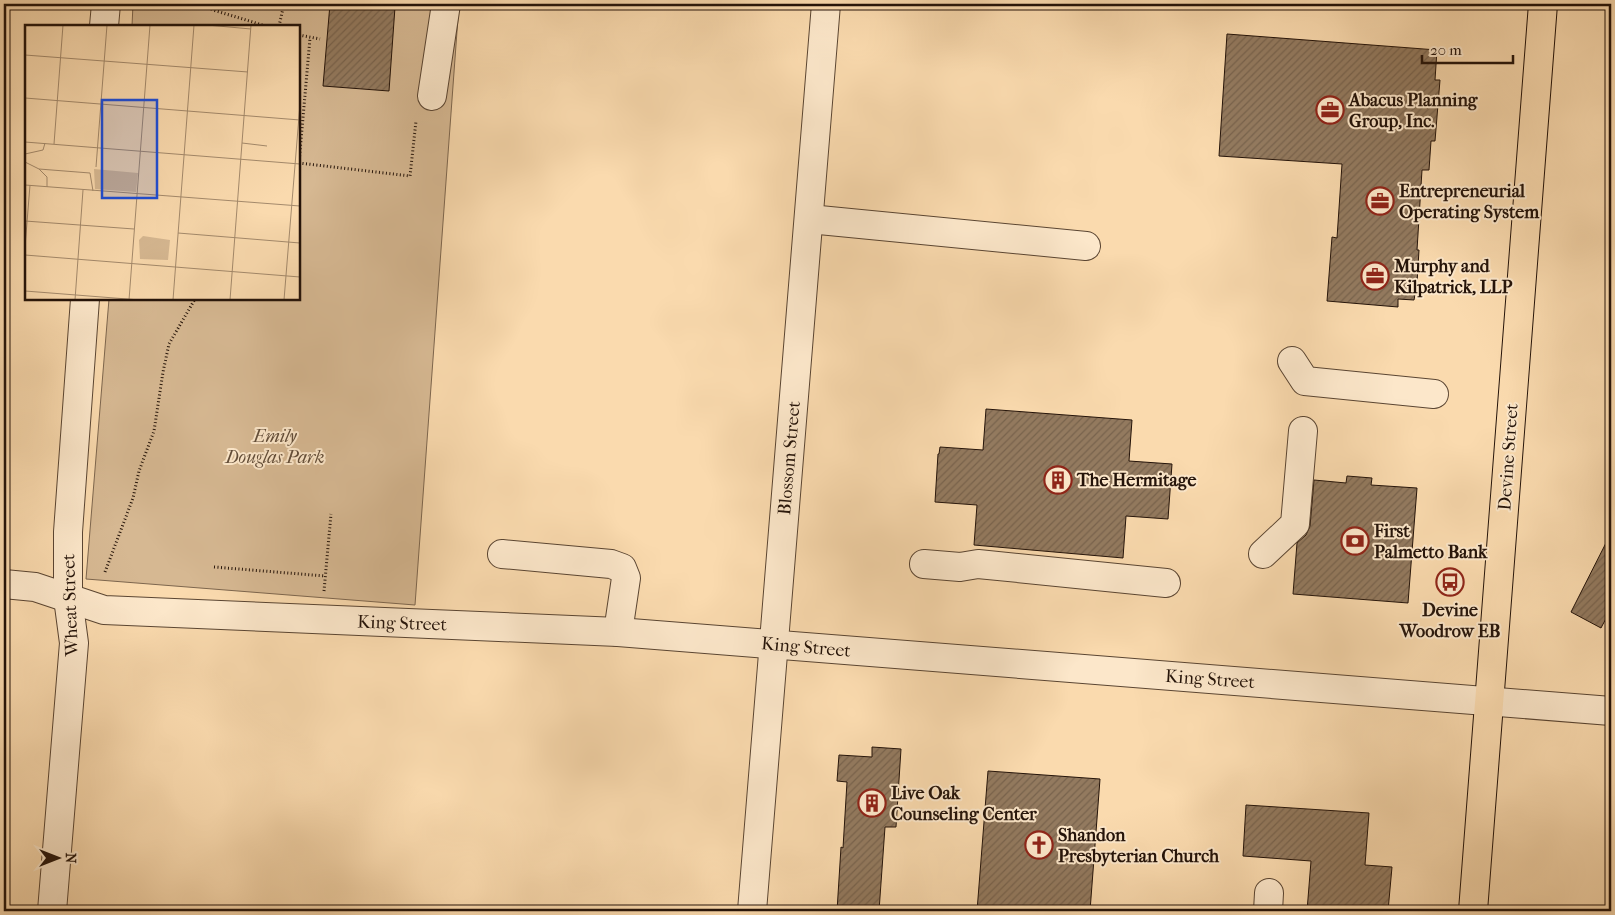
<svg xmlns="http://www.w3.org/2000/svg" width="1615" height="915" font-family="'IM FELL French Canon',serif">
<defs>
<pattern id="building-hatch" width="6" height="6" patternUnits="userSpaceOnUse" patternTransform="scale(1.25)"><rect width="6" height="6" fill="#937a5f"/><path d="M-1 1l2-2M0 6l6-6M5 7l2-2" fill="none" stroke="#78634d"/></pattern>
</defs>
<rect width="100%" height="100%" fill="#fadaae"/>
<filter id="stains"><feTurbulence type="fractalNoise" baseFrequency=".004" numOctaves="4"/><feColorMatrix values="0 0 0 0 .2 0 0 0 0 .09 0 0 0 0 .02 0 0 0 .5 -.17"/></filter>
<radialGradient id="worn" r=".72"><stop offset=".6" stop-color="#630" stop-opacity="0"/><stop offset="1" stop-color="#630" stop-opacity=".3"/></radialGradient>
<path fill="#d6b892" stroke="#7d664e" d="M133,4H459L415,605L86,579L109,299H299V26H132Z"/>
<g fill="url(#building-hatch)" stroke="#241309">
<path d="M330,4L395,7L389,91L323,86Z"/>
<path d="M1227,34L1437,50L1435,80H1440L1435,141H1431L1429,170H1422L1417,250H1419L1417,283L1414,300L1398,299V307L1327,301L1332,237L1337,238L1342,164L1219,156Z"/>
<path d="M986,409L1132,420L1129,461L1172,464L1168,519L1126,516L1123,558L974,545L977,505L935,502L938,454H939L940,447L983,450Z"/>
<path d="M1347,476L1372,478L1371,485L1417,488L1408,603L1293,594L1297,543L1306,535L1310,526L1314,480L1346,483Z"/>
<path d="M1611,533V609L1601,628L1571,612Z"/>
<path d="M872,747L901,749L896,827H885L879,911H837L841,847L843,848L847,782L837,781L839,755L872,757Z"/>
<path d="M988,771L1100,779L1090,911H977Z"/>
<path d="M1246,805L1369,813L1365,865L1392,867L1388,911H1307L1311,861L1243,856Z"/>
</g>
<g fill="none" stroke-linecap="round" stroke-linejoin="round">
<g stroke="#5a4532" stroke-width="30">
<g id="minor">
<path d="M104,26L106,4"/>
<path d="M432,96L446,4"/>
<path d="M809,219L1086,246"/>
<path d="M1292,361L1305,381L1434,394"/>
<path d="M502,554L611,564L622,568L626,578L618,632"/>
<path d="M1263,554L1295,524L1303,431"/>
<path d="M924,564L960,567L978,564L1166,583"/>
<path d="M4,584L35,587L104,610L618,632L1611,711"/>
<path d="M52,911L74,643L68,598V532L85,299"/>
<path d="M752,911L826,4"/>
<path d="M1268,911L1269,893"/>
</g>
</g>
<g stroke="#241309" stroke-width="30">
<path id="major" d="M1473,911L1543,4"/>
</g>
<g stroke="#241309" stroke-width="3" stroke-dasharray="1 2.5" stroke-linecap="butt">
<path d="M202,4L213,10L266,26"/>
<path d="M279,26L284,4"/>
<path d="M299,35L320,39"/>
<path d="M299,163L410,176L416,121"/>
<path d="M299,163L310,38"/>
<path d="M214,567L325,576"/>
<path d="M105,572L133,498L139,471L154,431L163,372L169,344L195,299"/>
<path d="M324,591L331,514"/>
</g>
<use href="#minor" stroke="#fce7ca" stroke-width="28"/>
<use href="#major" stroke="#fadaae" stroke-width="28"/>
</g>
<defs>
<g id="office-ring" transform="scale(1.4375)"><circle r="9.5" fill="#fce7ca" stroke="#8f2418" stroke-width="1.5"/><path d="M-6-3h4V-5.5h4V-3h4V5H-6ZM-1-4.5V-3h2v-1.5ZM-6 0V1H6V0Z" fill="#8f2418"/></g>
<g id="building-ring" transform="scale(1.4375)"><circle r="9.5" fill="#fce7ca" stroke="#8f2418" stroke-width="1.5"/><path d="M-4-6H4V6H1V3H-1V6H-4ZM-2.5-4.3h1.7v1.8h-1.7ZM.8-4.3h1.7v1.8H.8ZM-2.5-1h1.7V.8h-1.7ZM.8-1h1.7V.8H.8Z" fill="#8f2418"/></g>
<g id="bank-ring" transform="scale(1.4375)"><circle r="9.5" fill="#fce7ca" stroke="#8f2418" stroke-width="1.5"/><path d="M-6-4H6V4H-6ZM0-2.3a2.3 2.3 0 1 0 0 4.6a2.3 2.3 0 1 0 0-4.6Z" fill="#8f2418"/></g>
<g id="bus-ring" transform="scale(1.4375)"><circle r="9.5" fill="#fce7ca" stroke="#8f2418" stroke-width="1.5"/><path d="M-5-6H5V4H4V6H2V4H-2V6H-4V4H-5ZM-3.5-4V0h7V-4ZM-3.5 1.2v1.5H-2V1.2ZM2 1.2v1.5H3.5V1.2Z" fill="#8f2418"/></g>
<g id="church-ring" transform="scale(1.4375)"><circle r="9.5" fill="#fce7ca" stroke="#8f2418" stroke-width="1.5"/><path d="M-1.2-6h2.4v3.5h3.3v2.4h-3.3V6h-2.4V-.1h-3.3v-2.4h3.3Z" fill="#8f2418"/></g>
</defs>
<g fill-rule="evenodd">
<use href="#office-ring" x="1330" y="110"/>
<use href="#office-ring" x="1380" y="201"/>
<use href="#office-ring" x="1375" y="276"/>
<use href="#building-ring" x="1058" y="480"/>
<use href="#bank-ring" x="1355" y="541"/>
<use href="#bus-ring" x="1450" y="582"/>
<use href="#building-ring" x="872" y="803"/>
<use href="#church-ring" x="1039" y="845"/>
</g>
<g text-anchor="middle" stroke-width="4" stroke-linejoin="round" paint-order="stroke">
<g font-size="18" font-weight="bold" fill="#241309" stroke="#fce7ca" text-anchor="start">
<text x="1349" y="106">Abacus Planning<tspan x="1349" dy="21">Group, Inc.</tspan></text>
<text x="1399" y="197">Entrepreneurial<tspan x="1399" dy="21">Operating System</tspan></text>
<text x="1394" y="272">Murphy and<tspan x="1394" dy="21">Kilpatrick, LLP</tspan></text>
<text x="1077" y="486">The Hermitage</text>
<text x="1374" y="537">First<tspan x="1374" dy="21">Palmetto Bank</tspan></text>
<text x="1450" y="616" text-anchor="middle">Devine<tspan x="1450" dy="21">Woodrow EB</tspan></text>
<text x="891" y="799">Live Oak<tspan x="891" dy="21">Counseling Center</tspan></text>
<text x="1058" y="841">Shandon<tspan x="1058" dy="21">Presbyterian Church</tspan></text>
</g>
<g font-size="18" font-style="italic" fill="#624d39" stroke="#fce7ca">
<text x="275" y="442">Emily<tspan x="275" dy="21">Douglas Park</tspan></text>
</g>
<g font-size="18" fill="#241309" stroke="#fce7ca">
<text transform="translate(1508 457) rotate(-86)" y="6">Devine Street</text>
<text transform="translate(789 458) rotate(-85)" y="6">Blossom Street</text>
<text transform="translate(70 605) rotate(-92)" y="6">Wheat Street</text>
<text transform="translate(402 623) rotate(2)" y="6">King Street</text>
<text transform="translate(806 647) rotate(5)" y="6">King Street</text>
<text transform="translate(1210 679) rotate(4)" y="6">King Street</text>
</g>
</g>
<g transform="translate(25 25)">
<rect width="275" height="275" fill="#fadaae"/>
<path d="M69,144L113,148L111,167L70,164ZM118,211L145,215L143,235L115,234L114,215Z" fill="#d6b892"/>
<path fill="none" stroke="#a48a6c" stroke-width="1" d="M182,0L226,4M0,30L223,47M0,73L275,95M0,117L275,139M217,118L242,121M29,119L38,0M0,129L18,125L20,118M0,137L14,144L65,148L68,166M71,142L82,0M14,144L22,152V162M0,160L275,181M0,196L109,204M153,208L275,218M0,222L5,160M0,230L275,252M0,266L115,275M50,275L58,165M104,275L125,0M148,275L169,0M205,275L226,0M259,275L275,79"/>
<path fill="#1d4ed8" fill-opacity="0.15" stroke="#1d4ed8" stroke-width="2.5" d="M77,75H132V173H77Z"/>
<rect width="275" height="275" fill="none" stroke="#241309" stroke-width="2.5"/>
</g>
<rect width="1615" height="915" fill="none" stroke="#fadaae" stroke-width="20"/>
<rect x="5" y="5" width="1605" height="905" fill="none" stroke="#241309" stroke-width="2.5"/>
<rect x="10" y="10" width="1595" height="895" fill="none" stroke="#241309"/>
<g transform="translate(58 858) rotate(90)" stroke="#fce7ca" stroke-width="4" paint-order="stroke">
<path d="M0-4L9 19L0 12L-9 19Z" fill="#241309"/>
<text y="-8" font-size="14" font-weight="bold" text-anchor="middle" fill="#241309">N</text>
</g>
<path d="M1422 55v8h91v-8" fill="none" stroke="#241309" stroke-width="2.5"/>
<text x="1430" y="55" font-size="15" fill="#241309" stroke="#fce7ca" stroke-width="4" paint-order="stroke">20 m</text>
<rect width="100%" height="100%" filter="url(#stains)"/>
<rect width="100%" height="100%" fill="url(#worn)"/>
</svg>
